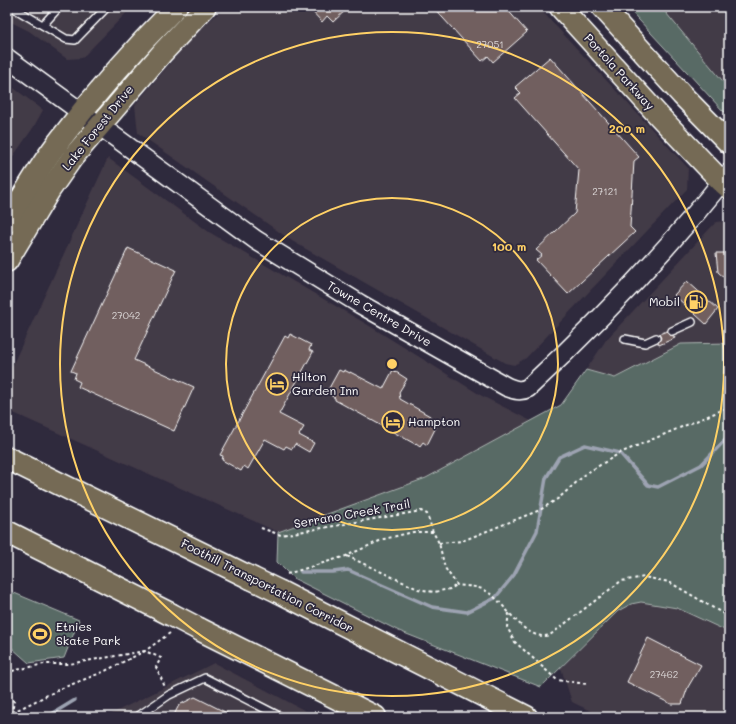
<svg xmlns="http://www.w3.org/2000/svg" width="736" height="724" font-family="Mali,sans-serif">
<rect width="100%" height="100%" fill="#2f2a3d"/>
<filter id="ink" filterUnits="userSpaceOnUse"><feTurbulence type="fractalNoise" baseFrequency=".025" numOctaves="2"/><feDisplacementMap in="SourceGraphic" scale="8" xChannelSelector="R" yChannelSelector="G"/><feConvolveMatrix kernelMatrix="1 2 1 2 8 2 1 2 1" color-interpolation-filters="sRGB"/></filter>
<g filter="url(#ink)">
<g fill="#433a47">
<path d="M7,7H132L82,58L67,59L29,31L7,20Z"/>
<path d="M225,7H538L688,168L687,189L526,358L514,365L505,363L292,241L138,133L135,105L194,35Z"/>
<path d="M628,7H729V114Z"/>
<path d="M7,83L43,110L33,128L7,165Z"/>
<path d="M108,158L209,232L368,325L482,396L531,421L426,478L278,532L7,410V377Z"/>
<path d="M729,221V343L681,344L615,378L586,370L606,340L716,222Z"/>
<path d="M641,602L677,608L729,632V717H603L572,702L561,668L618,611L631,604Z"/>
<path d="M214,663L317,717H109L113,713Z"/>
</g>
<g fill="#586b65" stroke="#acb5b2">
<path d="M627,7H661L727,86H729V114L723,111Z"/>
<path d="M729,343V632L677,608L641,602L631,604L618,611L541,687L399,631L293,578L277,562L278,532L426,478L561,405L586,370L615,378L681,344Z"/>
<path d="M7,590L79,620L64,658L29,663L12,648L7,647Z"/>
</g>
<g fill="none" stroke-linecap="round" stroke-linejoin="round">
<g stroke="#9da3b2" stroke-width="3.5">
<path d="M301,572H333L348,570L432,607L467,612L495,598L514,575L537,531L546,478L559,457L585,445L620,453L648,485L658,487L701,465L729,436"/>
<path d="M47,717L75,700"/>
</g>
</g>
<g fill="#715e5e" stroke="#fff">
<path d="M308,7H349L333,22L327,16L322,22Z"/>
<path d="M433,7H505L527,32L493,62L488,56L482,61Z"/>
<path d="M550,57L639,157L634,161L630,227L635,232L568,294L536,260L542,255L536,250L575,213L579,170L515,98L521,93L515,87Z"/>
<path d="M128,248L176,270L134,360L194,387L174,431L78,387L80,382L74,379L76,373L71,371Z"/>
<path d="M716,253H729V282L718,272Z"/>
<path d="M687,281L718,309L706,324L674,295Z"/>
<path d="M667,331L669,335L674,336L675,338L659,345L658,343L661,338L659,334Z"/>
<path d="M290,334L311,345L309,350L313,352L279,414L304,427L299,435L314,443L309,452L295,444L292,449L286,446L284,449L265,439L248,469L244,466L241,471L222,460L223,456L220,455L285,336L288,338Z"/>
<path d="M339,370L343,372L344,370L350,373V372L383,389L393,370L407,379L399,392L400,399L430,416V418L435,420L433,424L437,425L427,445L423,442L420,446L416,443L415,444L335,400V398L330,395L331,392L328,390Z"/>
<path d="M648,638L701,665L688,687L682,704H671L627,682Z"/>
<path d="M195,697L235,717H173L179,705Z"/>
</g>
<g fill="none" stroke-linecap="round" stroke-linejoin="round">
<g stroke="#fff" stroke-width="10">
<g id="service">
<path d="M12,7L66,39L75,40L107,7"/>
<path d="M43,25L59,7"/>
<path d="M672,331L692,322"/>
<path d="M625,339L645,343L656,338"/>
<path d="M137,717L169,695L205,678L281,717"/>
</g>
</g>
<g stroke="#fff" stroke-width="21">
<path id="secondary" d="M7,58L256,240L360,304L507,387C515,390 520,392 528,388C600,321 668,249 729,173"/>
</g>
<g stroke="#fff" stroke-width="24">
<g id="primary">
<path d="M560,7L659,116L722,182L729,188"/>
<path d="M602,7L682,95L729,143"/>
<path d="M7,222C23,196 38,169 56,145C92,97 134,49 176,7"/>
<path d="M7,261L49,191L72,158L163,52L205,7"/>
</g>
</g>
<g stroke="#fff" stroke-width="25">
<g id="motorway">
<path d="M7,458L251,578"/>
<path d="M7,532L170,614"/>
<path d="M280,592L526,717"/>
<path d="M199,629L375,717"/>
</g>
</g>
<g stroke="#fff" stroke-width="2" stroke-dasharray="3 3" stroke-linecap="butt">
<path d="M261,528L281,535L421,511L427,514L433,532"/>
<path d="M439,543L462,541L540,510L559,498L587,473L620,453L729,407"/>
<path d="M347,556L418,589L434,592L450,589L457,585"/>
<path d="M287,574L346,556L384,539L413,532H433L439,543L445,568L457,585C465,586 475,586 482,589C506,599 522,643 550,635L621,581L644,577L669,582L729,617"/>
<path d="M509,613L507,627L515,642L557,680L587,684"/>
<path d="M12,671L44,664H69L145,651L161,658L156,667L165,687"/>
<path d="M7,689L14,702L12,712"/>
<path d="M7,715L60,689L103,672L145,651L170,633"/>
</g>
<use href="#service" stroke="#2f2a3d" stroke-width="7"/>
<use href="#secondary" stroke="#2f2a3d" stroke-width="18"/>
<use href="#primary" stroke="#746b55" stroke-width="21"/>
<use href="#motorway" stroke="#746b55" stroke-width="22"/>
<g stroke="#fff" stroke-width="25" stroke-linecap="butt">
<g id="motorway-bridge">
<path d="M251,578L280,592"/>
<path d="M170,614L199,629"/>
</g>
</g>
<use href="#motorway-bridge" stroke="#746b55" stroke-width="22"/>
</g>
</g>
<g fill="none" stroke="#ffd166" stroke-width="2">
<circle cx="392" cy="364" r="166"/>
<circle cx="392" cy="364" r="332"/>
</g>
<defs>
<g id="fuel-ring" transform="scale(1.15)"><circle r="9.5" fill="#2f2a3d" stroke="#ffd166" stroke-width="1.5"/><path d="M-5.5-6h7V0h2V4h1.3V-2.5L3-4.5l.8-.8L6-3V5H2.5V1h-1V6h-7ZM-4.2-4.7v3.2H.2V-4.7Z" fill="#ffd166"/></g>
<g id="hotel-ring" transform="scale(1.15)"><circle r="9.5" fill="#2f2a3d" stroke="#ffd166" stroke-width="1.5"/><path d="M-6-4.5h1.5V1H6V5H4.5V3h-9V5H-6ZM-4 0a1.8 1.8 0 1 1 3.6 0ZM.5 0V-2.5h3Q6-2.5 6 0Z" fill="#ffd166"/></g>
<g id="stadium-ring" transform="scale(1.15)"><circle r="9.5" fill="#2f2a3d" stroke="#ffd166" stroke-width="1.5"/><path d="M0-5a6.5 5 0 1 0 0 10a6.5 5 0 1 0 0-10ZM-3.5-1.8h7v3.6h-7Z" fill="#ffd166"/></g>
</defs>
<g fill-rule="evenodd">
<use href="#fuel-ring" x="696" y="302"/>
<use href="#hotel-ring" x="277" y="384"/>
<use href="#hotel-ring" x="393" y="422"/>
<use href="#stadium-ring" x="40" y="634"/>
</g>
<g text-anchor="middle" stroke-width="3.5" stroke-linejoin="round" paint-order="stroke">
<g font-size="10" fill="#dcd7d7">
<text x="490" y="48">27051</text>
<text x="605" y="195">27121</text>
<text x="126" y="319">27042</text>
<text x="664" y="678">27462</text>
</g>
<g font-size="12" fill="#fff" stroke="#2f2a3d">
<text transform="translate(619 72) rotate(48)" y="4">Portola Parkway</text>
<text transform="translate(98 128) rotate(-51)" y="4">Lake Forest Drive</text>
<text transform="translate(379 314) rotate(30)" y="4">Towne Centre Drive</text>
<text transform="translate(352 514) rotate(-10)" y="4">Serrano Creek Trail</text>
<text transform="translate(267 586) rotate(27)" y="4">Foothill Transportation Corridor</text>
</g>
<g font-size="12" fill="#fff" stroke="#2f2a3d" text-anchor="start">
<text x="680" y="306" text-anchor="end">Mobil</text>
<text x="292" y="381">Hilton<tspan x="292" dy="14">Garden Inn</tspan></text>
<text x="408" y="426">Hampton</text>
<text x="56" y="631">Etnies<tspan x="56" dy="14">Skate Park</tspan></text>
</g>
</g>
<circle cx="392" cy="364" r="6" fill="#ffd166" stroke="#2f2a3d" stroke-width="2"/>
<g font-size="12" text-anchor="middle" font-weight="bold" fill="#ffd166" stroke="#2f2a3d" stroke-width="3.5" stroke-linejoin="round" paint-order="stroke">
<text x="627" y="133">200 m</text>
<text x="509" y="251">100 m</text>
</g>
<rect width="736" height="724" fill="none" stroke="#2f2a3d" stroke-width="24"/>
<rect x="12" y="12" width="712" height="700" fill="none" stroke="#fff" stroke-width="1.5" filter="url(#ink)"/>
</svg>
